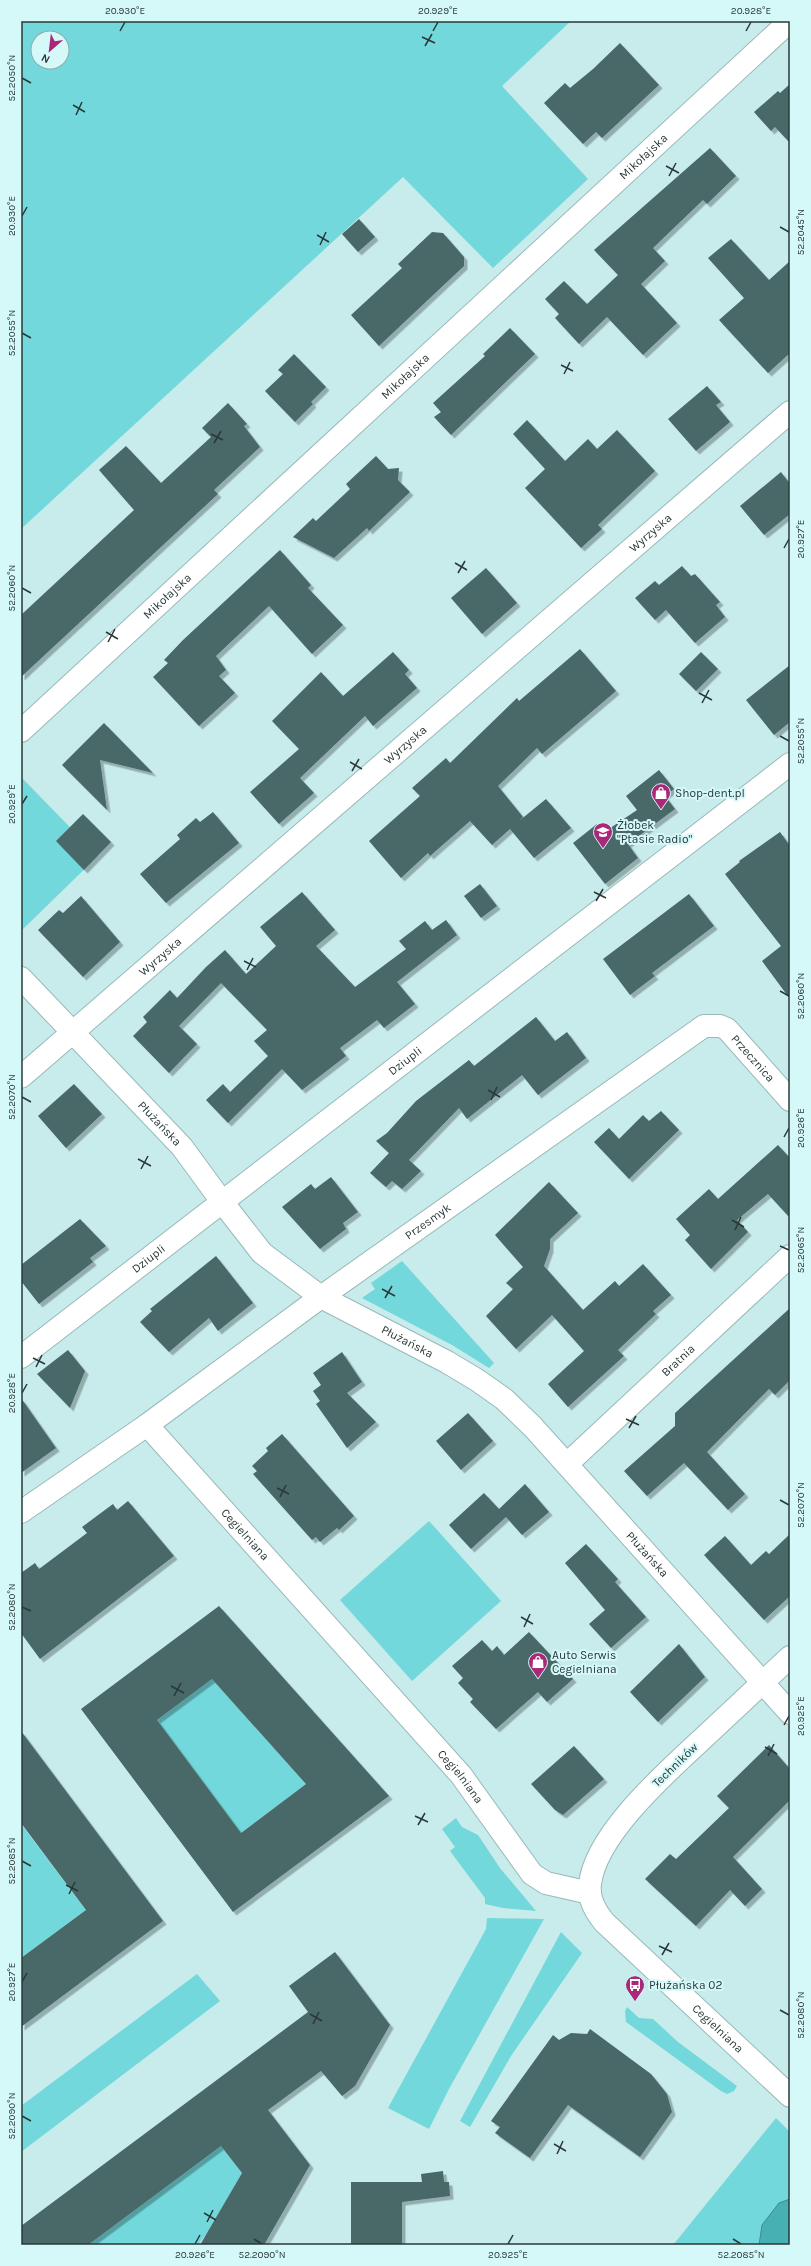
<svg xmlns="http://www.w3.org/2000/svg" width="811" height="2266" font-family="Karla,sans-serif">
<defs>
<filter id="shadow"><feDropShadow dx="3.5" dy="3.5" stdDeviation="0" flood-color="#0004"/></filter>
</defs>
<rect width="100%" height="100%" fill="#c8ebeb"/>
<g fill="#73d8db" fill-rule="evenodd">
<path d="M21,21H571L502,86L588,179L493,268L403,177L21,529ZM38,38H62V62H38Z"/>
<path d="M21,777L98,856L21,931Z"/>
<path d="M402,1261L494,1363L489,1368L452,1345L362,1298L375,1289L371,1283Z"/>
<path d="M429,1521L501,1601L412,1681L340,1600Z"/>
<path d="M212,1679L306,1784L241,1833L157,1720Z"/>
<path d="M456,1818L462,1827L478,1835L500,1868L536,1911L503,1908L485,1904V1898L450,1851L455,1847L442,1829Z"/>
<path d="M21,1824L86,1910L21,1958Z"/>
<path d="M487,1918L544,1919L449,2089L429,2129L388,2108L486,1929Z"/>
<path d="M561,1932L582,1953L511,2056L470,2127L460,2121Z"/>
<path d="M197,1974L220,2001L21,2152V2106Z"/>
<path d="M627,2007L639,2018L653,2019L678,2042L737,2086L734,2091L727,2094L721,2091L626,2022L625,2011Z"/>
<path d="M776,2118L790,2132V2245H673Z"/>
<path d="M221,2146L242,2173L208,2232L198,2245H88Z"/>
</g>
<path fill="#46b0b3" stroke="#3e8c8e" d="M790,2199V2245H759L762,2225L779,2203Z"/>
<g fill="#486768" fill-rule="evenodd" filter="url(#shadow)">
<path d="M620,43L659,85L602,138L596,132L583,144L544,103L565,83L570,88L593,69Z"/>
<path d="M790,84V143L775,127L771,131L754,112L778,91L780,93Z"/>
<path d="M710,148L736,176L707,204L703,200L653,248L665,261L641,284L677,323L643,355L607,317L579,344L555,318L559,314L545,299L564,281L587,304L618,275L594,250Z"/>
<path d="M359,219L375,237L358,252L342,234Z"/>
<path d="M432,232L443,233L464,257V266L379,346L351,315L402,268L398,264Z"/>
<path d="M731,239L769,280L790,261V353L768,373L719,320L744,298L708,258Z"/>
<path d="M510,328L535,354L451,435L434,417L441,412L433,403L485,356L483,354Z"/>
<path d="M294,354L326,387L311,402L313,404L295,422L265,391L283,374L278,370Z"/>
<path d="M707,386L721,402L716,405L730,422L696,451L668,419Z"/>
<path d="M228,403L247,424L244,426L260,447L214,490L218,494L21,677V615L134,510L99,470L126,446L161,483L211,437L202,428Z"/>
<path d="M527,420L565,461L588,439L597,449L617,430L655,471L598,525L602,529L581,548L525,488L545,469L513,434Z"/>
<path d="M376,456L388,469L399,468L398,480L410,492L369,531L367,528L334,558L293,537L313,518L316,521L350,489L346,484Z"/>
<path d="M781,472L790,484V514L764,535L740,506Z"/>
<path d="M280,550L311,585L308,588L343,625L312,654L269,606L216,656L226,670L219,676L235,693L199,726L153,677L168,663L164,660L183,640Z"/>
<path d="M682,566L691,576L695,574L711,592L720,602L716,605L725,617L695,643L666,610L655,620L635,598L655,581L659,585Z"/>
<path d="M486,568L517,603L482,634L451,598Z"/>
<path d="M580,649L616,691L542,754L537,748L498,786L523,817L519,821L546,799L571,828L534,858L510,829L492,845L470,821L430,856L428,853L401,878L369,841L420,796L412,788L446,758L450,763L517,698L519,701Z"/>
<path d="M393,652L409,670L405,674L417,688L373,726L365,716L300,778L314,793L279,824L250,792L299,749L272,721L321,672L343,696Z"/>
<path d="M701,652L718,669L696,691L679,674Z"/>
<path d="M790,665V722L774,735L746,700Z"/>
<path d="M104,723L153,773L100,760L107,810L62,765Z"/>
<path d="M659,770L674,789L665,796L675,809L628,844L638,858L605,884L573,843L597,824L603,833L637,810L626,796Z"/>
<path d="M213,812L239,843L166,903L140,874L180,839L177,835L196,818L200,822Z"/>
<path d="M83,814L111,842L84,870L56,841Z"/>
<path d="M780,832L790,846V999L762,961L781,946L725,874L740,862L739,861Z"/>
<path d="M480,884L497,906L481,918L464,896Z"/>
<path d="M302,892L335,930L316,946L355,987L406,949L399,941L425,921L432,930L446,920L457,935L397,982L415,1004L384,1028L377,1020L340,1048L346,1056L302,1090L282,1069L228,1123L206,1100L223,1084L230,1092L268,1056L254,1041L267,1030L221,983L179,1026L197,1044L169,1073L133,1036L147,1022L143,1017L170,990L177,998L206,967L225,950L246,974L276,946L260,927Z"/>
<path d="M689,894L714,926L652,973L655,976L630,995L603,959Z"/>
<path d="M81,896L120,942L83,977L38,930L59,910L63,913Z"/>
<path d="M536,1017L555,1041L567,1032L586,1058L538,1095L522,1075L467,1119L459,1108L409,1160L421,1171L402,1189L392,1181L386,1187L370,1173L389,1153L376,1141L387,1133L416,1101L469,1060L474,1066Z"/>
<path d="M74,1084L102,1114L66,1148L38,1116Z"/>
<path d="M661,1111L679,1130L629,1179L594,1142L609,1128L619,1139L643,1115L649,1121Z"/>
<path d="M778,1145L790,1158V1218L768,1194L737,1220L748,1232L711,1269L685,1240L690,1235L676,1219L709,1189L718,1199Z"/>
<path d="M331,1177L358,1212L343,1223L346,1229L320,1249L282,1207L311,1184L315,1189Z"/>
<path d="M549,1182L578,1213L550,1239V1249L544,1266L583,1310L615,1281L619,1286L643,1264L671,1295L653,1311L656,1314L618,1350L624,1356L568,1407L548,1384L584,1351L552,1315L516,1349L486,1316L513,1289L506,1283L523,1267L495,1235Z"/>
<path d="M80,1219L106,1246L90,1258L93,1262L39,1304L21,1281V1265Z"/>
<path d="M216,1256L253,1303L218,1331L209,1318L169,1352L140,1322L152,1311L150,1309Z"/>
<path d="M790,1308V1380L775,1395L769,1389L707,1452L745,1494L728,1510L684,1463L647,1496L624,1471L675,1426V1413Z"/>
<path d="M68,1350L85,1371L70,1408L37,1374Z"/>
<path d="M342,1352L362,1382L347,1393L376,1422L347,1448L316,1404L320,1401L313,1391L321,1385L313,1373Z"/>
<path d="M21,1398L56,1448L21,1473Z"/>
<path d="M468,1413L493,1441L461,1470L436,1441Z"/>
<path d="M282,1434L354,1516L339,1530L337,1528L320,1542L316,1537L312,1540L253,1474L257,1471L252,1466L268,1451L266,1448Z"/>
<path d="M525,1484L549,1512L522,1535L506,1517L471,1549L449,1525L484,1493L499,1509Z"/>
<path d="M128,1501L174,1556L40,1659L21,1633V1573L35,1563L39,1569L87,1533L82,1527L113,1504L117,1510Z"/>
<path d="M790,1534V1596L764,1620L704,1555L725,1536L751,1565L766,1551L769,1554Z"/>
<path d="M586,1544L618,1579L615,1582L646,1617L611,1648L589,1624L605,1610L565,1563Z"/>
<path d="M219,1606L389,1796L233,1912L81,1709ZM212,1679L306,1784L241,1833L157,1720Z"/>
<path d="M529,1632L573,1679L547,1702L538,1692L496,1729L470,1702L473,1699L458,1683L463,1678L452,1666L482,1640L492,1651L497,1646L504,1655Z"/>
<path d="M679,1644L705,1677L658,1722L630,1692Z"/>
<path d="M21,1731L163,1921L21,2027V1958L86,1910L21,1823Z"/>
<path d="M769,1745L790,1769V1800L733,1857L762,1889L745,1906L730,1890L696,1926L645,1879L670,1854L676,1859L729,1808L717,1796Z"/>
<path d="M574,1746L604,1779L563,1815L555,1810L531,1784Z"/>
<path d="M335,1952L390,2025L355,2086L342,2096L321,2071L268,2110L310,2165L264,2245H200L242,2173L221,2146L88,2245H21V2226L308,2012L289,1986Z"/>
<path d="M590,2029L651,2074L667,2094L672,2112L640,2157L568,2105L530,2158L495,2133L500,2127L491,2121L553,2035L559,2040L571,2033L587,2034Z"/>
<path d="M443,2171L444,2182H449L450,2196L402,2202V2245H351V2182H422L421,2174Z"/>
</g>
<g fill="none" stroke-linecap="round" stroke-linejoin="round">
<g stroke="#98b9ba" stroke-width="24">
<g id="minor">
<path id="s1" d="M21,731L790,21"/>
<path id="s2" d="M21,978L182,1147L223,1203L262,1253L321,1297L447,1362L477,1380L504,1399L533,1427L790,1713"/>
<path id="s3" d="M21,1077L790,412"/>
<path id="s4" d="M21,1357L790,764"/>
<path id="s5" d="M147,1425L461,1775L532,1874L546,1883L590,1893"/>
<path id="s6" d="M567,1464L790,1256"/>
<path id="s7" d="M21,1512L147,1425L321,1297L704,1026H720L727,1029L790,1100"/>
<path id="s8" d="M790,1657C764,1681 739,1705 713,1729C675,1765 596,1831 590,1884C588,1898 595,1911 604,1922L790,2096"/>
</g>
</g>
<use href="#minor" stroke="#fff" stroke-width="22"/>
</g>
<path fill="none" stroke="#2a3838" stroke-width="1.5" d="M120,31L125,22M433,31L438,22M746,31L751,22M422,37L435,43M425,46L432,34M22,78L31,83M73,105L85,112M76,115L82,102M666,166L679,173M669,176L676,163M22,216L27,207M780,227L789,232M317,235L329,242M320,245L326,232M22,333L31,338M561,365L573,371M564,374L570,362M211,434L223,440M214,443L221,431M784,548L789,539M455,563L467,570M458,573L465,561M22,588L31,593M106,632L118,639M108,642L115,629M699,693L712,700M702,703L709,690M780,736L789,741M350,762L362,769M352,771L359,759M22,804L27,796M594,892L606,898M596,901L603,889M244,961L256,967M247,970L253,958M780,991L789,996M488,1090L500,1097M22,1097L31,1102M491,1100L497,1087M784,1137L789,1128M138,1159L151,1166M141,1169L148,1156M732,1220L744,1227M735,1230L741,1217M780,1246L789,1250M382,1289L395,1296M385,1298L392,1286M33,1358L45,1364M36,1367L42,1355M22,1393L27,1384M626,1419L639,1425M629,1428L636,1416M277,1488L289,1494M280,1497L286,1485M780,1500L789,1505M22,1607L31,1611M521,1617L533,1624M524,1627L530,1614M171,1686L184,1693M174,1696L181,1683M784,1725L789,1716M765,1747L777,1754M768,1756L774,1744M415,1816L428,1822M418,1825L425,1813M22,1861L31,1866M66,1885L78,1891M69,1894L75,1882M659,1946L672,1952M662,1955L669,1943M22,1982L27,1973M780,2010L789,2015M310,2014L322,2021M313,2024L319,2012M22,2116L31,2121M554,2144L566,2151M557,2154L563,2141M204,2213L216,2220M207,2222L213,2210M254,2239L262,2244M733,2239L741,2244M195,2244L200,2235M508,2244L513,2235"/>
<defs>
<g id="shop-pin" transform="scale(1)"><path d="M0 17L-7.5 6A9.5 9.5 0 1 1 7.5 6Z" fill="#a92978" stroke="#d5f8f9"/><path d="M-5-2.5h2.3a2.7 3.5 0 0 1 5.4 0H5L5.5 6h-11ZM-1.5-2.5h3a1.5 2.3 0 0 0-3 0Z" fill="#fff"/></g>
<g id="school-pin" transform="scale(1)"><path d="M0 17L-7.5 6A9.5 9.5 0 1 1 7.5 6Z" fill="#a92978" stroke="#d5f8f9"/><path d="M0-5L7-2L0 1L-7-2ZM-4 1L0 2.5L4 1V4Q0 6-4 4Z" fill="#fff"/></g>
<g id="bus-pin" transform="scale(1)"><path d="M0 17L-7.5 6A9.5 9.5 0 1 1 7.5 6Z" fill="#a92978" stroke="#d5f8f9"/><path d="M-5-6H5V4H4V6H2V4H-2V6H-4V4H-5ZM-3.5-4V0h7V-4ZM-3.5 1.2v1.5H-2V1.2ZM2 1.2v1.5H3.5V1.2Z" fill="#fff"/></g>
</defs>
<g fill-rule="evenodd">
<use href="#shop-pin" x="661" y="793"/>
<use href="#school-pin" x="603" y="832"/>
<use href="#shop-pin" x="538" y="1662"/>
<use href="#bus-pin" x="635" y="1985"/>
</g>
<g text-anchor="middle" stroke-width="4" stroke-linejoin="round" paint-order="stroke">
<g font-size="12" fill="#2a3838" stroke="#d5f8f9">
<text dy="4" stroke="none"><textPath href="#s1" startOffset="847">Mikołajska</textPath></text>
<text dy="4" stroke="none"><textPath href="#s1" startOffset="523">Mikołajska</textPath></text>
<text dy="4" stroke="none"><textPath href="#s3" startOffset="832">Wyrzyska</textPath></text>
<text dy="4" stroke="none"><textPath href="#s1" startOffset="199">Mikołajska</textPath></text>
<text dy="4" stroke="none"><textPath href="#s3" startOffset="508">Wyrzyska</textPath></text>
<text dy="4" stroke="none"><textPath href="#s3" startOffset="184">Wyrzyska</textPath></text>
<text dy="4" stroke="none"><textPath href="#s7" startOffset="901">Przecznica</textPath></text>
<text dy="4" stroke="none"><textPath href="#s4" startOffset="485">Dziupli</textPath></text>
<text dy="4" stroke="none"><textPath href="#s2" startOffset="201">Płużańska</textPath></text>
<text dy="4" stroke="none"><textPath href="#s7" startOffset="500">Przesmyk</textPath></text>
<text dy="4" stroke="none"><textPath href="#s4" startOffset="161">Dziupli</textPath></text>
<text dy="4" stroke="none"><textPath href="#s2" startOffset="537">Płużańska</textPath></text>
<text dy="4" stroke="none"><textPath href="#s6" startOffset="152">Bratnia</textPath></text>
<text dy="4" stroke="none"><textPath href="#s5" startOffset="147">Cegielniana</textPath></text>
<text dy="4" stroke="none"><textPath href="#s2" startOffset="861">Płużańska</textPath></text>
<text transform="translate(675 1765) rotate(-44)" y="4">Techników</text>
<text dy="4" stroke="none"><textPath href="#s5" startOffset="471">Cegielniana</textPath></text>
<text dy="4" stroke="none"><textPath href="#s8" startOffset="504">Cegielniana</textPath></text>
</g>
<g font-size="12" fill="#2a3838" stroke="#d5f8f9" text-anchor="start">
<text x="675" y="797">Shop-dent.pl</text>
<text x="617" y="829">Żłobek<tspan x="617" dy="14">"Ptasie Radio"</tspan></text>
<text x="552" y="1659">Auto Serwis<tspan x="552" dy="14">Cegielniana</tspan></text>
<text x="649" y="1989">Płużańska 02</text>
</g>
</g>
<rect width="811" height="2266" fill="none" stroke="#d5f8f9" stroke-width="44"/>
<g transform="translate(50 50) rotate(208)"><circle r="19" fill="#d5f8f9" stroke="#91abac"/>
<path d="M0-3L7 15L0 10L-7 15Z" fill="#a92978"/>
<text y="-6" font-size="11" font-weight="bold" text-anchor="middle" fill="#2a3838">N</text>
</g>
<rect x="22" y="22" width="767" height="2222" fill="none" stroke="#2a3838" stroke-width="1.5"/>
<g font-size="10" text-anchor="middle" fill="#2a3838">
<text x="125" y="14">20.930°E</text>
<text x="438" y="14">20.929°E</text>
<text x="751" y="14">20.928°E</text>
<text transform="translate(11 78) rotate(-90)" y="4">52.2050°N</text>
<text transform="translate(11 216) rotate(-90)" y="4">20.930°E</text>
<text transform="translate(800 232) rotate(-90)" y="4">52.2045°N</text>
<text transform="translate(11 333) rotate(-90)" y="4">52.2055°N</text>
<text transform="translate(800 539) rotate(-90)" y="4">20.927°E</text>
<text transform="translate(11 588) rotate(-90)" y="4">52.2060°N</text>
<text transform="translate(800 741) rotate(-90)" y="4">52.2055°N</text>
<text transform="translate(11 804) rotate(-90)" y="4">20.929°E</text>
<text transform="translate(800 996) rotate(-90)" y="4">52.2060°N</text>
<text transform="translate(11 1097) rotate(-90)" y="4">52.2070°N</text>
<text transform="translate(800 1128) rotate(-90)" y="4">20.926°E</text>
<text transform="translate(800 1250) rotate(-90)" y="4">52.2065°N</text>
<text transform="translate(11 1393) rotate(-90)" y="4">20.928°E</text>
<text transform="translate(800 1505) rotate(-90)" y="4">52.2070°N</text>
<text transform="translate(11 1607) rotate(-90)" y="4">52.2080°N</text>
<text transform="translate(800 1716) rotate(-90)" y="4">20.925°E</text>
<text transform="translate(11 1861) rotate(-90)" y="4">52.2085°N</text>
<text transform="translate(11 1982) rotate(-90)" y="4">20.927°E</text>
<text transform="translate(800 2015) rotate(-90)" y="4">52.2080°N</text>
<text transform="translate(11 2116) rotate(-90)" y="4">52.2090°N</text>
<text x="195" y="2258">20.926°E</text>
<text x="262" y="2258">52.2090°N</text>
<text x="508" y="2258">20.925°E</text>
<text x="741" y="2258">52.2085°N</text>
</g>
</svg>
